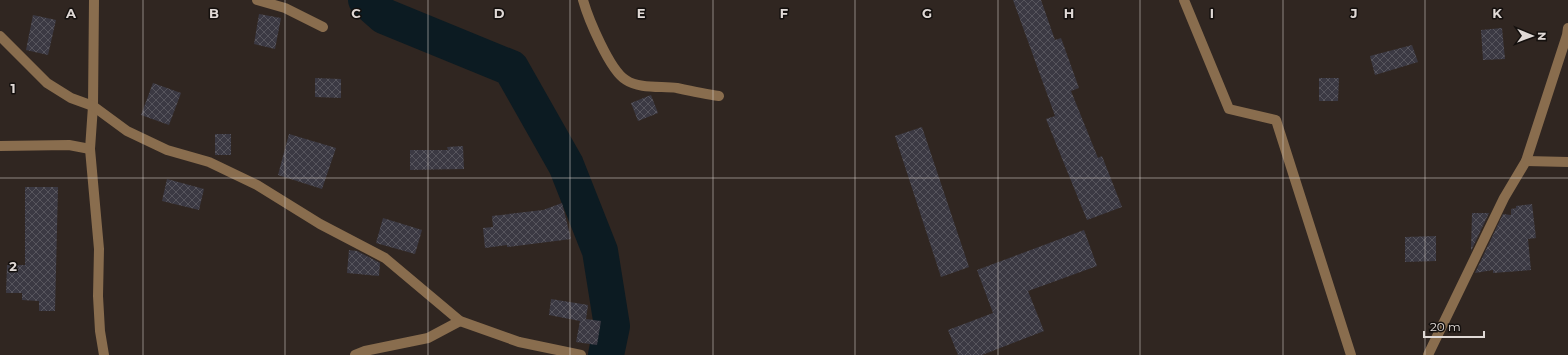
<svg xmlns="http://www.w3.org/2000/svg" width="1568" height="355" font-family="Montserrat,sans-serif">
<defs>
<pattern id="building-cross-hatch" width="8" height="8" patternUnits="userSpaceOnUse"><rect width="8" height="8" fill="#3b3943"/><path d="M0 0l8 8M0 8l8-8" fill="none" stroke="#57555d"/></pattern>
</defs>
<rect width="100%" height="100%" fill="#302621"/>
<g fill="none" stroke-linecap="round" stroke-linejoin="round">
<path stroke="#0c1b22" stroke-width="36" d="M366,0L384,16L511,68L566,165L600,251L612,326L606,355"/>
</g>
<g fill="url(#building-cross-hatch)">
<path d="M1013,0H1041L1055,40L1061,38L1079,88L1071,91L1098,158L1102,156L1122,207L1087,220L1046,119L1055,116Z"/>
<path d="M259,14L281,18L275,49L254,44Z"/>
<path d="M33,15L56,20L48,55L26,50Z"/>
<path d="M1502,28L1505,59L1483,60L1481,30Z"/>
<path d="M1412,45L1418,62L1375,75L1370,56Z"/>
<path d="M315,78L341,79V98L315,97Z"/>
<path d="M1319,78H1339L1338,101H1319Z"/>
<path d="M153,83L181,93L169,125L141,115Z"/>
<path d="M651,95L658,113L638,121L631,103Z"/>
<path d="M922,127L969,267L941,277L895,136Z"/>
<rect x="215" y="134" width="16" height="21"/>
<path d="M289,134L336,148L322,189L278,175Z"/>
<path d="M463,146L464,169L410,170V150H448L447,147Z"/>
<path d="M167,179L204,189L199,210L162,201Z"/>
<path d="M25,187H58L55,311H39V301L22,300V293H6L7,265H25Z"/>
<path d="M562,203L571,239L507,247V245L485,248L483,228L493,227L492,216L543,210Z"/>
<path d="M1532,204L1536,238L1528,239L1531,270L1493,273V270L1475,273L1503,214L1511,215V209L1516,208V206Z"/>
<path d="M1472,213H1489L1471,251Z"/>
<path d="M383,218L422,230L415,254L376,243Z"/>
<path d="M1084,230L1097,266L1028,291L1044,331L982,355H958L948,330L993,313L977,270Z"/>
<path d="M1436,236V261L1405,262V237Z"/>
<path d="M349,250L357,251L380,263L379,276L347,273Z"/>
<path d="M551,299L588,305L586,319L601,321L597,345L576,342L580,321L549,315Z"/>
</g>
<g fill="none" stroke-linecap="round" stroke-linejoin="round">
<g stroke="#896d4e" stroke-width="10">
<path d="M94,0L93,106L90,149L99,249L98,296L100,331L104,355"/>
<path d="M257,0L285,8L323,27"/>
<path d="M583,0C588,18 610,71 626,80C639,89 661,86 677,88C691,91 705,94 719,96"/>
<path d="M1184,0L1229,109L1276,120L1351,355"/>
<path d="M0,36L47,83L71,98L93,106L127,131L167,150L209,162L257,185L320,224L385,258L460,321L519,342L581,355"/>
<path d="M0,146L69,145L90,149"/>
<path d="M1526,161L1568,162"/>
<path d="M355,355L365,351L428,338L460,321"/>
<path d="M1428,355L1504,198L1526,161L1567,35L1568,28"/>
</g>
</g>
<path fill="none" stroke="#e0d9d6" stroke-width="1" stroke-opacity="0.55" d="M143,0V355M285,0V355M428,0V355M570,0V355M713,0V355M855,0V355M998,0V355M1140,0V355M1283,0V355M1425,0V355M0,178H1568"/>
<g font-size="13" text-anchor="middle" font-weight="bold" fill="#e0d9d6" stroke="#14100e" stroke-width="3" stroke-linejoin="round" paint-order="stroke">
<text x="71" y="18">A</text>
<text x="214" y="18">B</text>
<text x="356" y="18">C</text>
<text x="499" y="18">D</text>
<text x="641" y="18">E</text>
<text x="784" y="18">F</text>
<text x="927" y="18">G</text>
<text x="1069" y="18">H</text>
<text x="1212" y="18">I</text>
<text x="1354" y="18">J</text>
<text x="1497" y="18">K</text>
<text x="13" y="93">1</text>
<text x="13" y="271">2</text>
</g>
<g transform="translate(1532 36) rotate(91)" stroke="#14100e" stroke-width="3" paint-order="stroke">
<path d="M0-3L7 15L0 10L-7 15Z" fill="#e0d9d6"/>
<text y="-6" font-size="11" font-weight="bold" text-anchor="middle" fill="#e0d9d6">N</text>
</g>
<path d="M1424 331v6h60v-6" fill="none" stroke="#e0d9d6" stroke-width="2"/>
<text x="1430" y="331" font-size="12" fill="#e0d9d6" stroke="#14100e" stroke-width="3" paint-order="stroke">20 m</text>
</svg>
